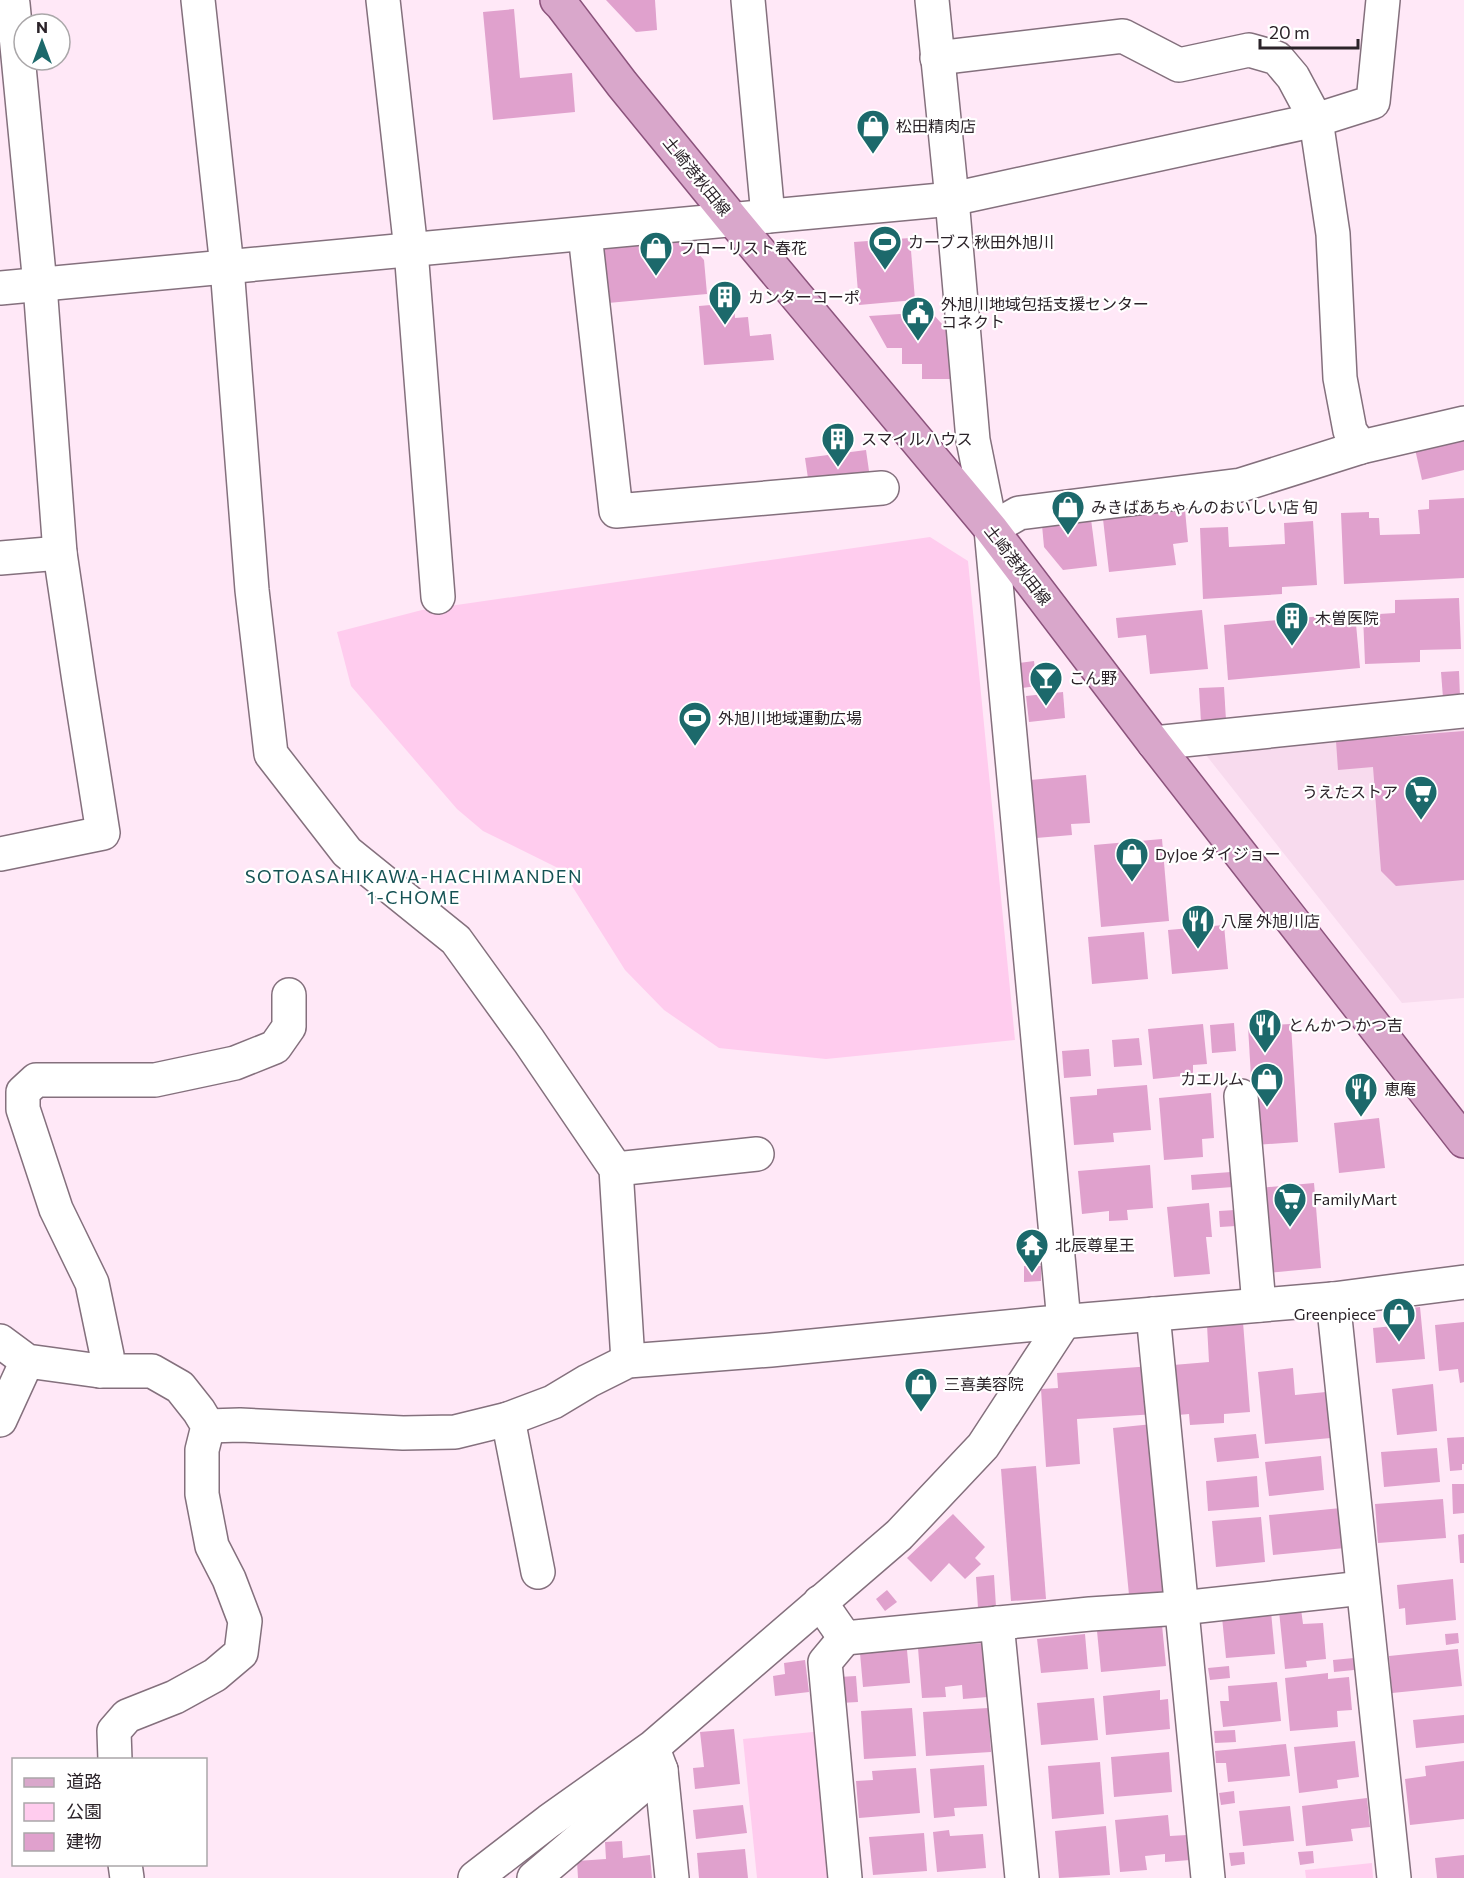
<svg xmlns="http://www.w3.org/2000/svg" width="1464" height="1878" font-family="Commissioner,'Noto Sans JP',sans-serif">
<rect width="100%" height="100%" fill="#ffe8f7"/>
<path fill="#f8dbee" d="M1464,729V998L1402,1003L1206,755Z"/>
<g fill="#fce">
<path d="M930,537L968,561L1015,1040L826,1059L719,1048L664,1010L625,970L562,870L483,831L457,809L351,686L337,632L422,610Z"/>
<path d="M823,1731L837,1878H757L743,1739Z"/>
<path d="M1372,1863L1373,1878H1306L1305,1870Z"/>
</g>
<g fill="#e0a1cd">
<path d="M606,0H655L657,30L636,32Z"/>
<path d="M514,9L520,78L572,73L575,112L493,120L483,12Z"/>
<path d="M681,234L704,260L707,294L608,303L603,241Z"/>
<path d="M910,238L915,300L859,305L854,242Z"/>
<path d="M734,303L735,318L748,317L750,336L771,334L774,360L704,365L699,306Z"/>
<path d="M931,312L953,336V379H922V364H902V348H887L869,316Z"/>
<path d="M1464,437V470L1422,480L1415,449Z"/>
<path d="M866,450L870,478L809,485L805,458Z"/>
<path d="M1464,498V578L1344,584L1341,513L1369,512V518H1379L1380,535L1420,534L1418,510L1429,509V500Z"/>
<path d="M1185,510L1188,542L1173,544L1176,565L1109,572L1103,519Z"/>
<path d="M1091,519L1097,566L1063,570L1044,547L1042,525Z"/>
<path d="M1313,521L1317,585L1282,587V594L1203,599L1200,528L1228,527L1229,547L1285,544L1284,523Z"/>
<path d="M1459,598L1461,649L1420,650V662L1365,664L1363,615L1395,613V600Z"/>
<path d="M1202,610L1208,669L1150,674L1146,635L1118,638L1116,618Z"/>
<path d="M1355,613L1360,668L1228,680L1224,625Z"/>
<path d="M1034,661L1037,686L1022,688L1019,663Z"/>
<path d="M1459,671L1460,697L1443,698L1441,672Z"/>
<path d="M1224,687L1226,720L1201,722L1199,688Z"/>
<path d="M1063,692L1065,718L1029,722L1026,696Z"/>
<path d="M1464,731V880L1396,886L1381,871L1373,767L1338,770L1336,741Z"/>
<path d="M1086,775L1090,823L1071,824L1072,835L1036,838L1030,780Z"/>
<path d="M1162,839L1169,921L1101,927L1094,845Z"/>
<path d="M1224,925L1228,969L1172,974L1168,930Z"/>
<path d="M1144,932L1148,979L1092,984L1088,937Z"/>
<path d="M1234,1023L1236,1051L1212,1053L1210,1025Z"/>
<path d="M1203,1024L1207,1064L1193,1065V1075L1153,1079L1148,1029Z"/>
<path d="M1291,1024L1298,1142L1255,1145L1248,1026Z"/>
<path d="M1139,1038L1142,1065L1114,1067L1112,1040Z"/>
<path d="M1089,1049L1091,1076L1064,1078L1062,1051Z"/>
<path d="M1147,1085L1151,1130L1113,1133L1114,1142L1074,1145L1070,1097L1097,1095V1089Z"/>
<path d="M1211,1093L1214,1138L1202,1139L1203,1157L1164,1160L1159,1098Z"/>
<path d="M1379,1118L1385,1168L1339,1173L1334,1123Z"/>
<path d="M1150,1165L1153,1208L1127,1210L1128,1220L1109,1221V1211L1082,1214L1078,1171Z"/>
<path d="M1231,1172L1233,1187L1192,1190L1191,1175Z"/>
<path d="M1314,1183L1321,1268L1266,1273L1259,1188Z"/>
<path d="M1209,1203L1212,1237H1206L1210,1274L1174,1277L1167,1207Z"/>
<path d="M1235,1210L1236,1226L1220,1227L1219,1211Z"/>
<path d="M1024,1266H1041V1281L1024,1282Z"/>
<path d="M1420,1307L1425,1359L1376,1363L1373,1328L1394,1326L1392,1310Z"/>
<path d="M1243,1322L1250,1412L1224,1414V1423L1190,1425L1189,1414L1178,1415L1173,1365L1209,1362L1207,1325Z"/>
<path d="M1464,1322V1382L1460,1383L1458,1369L1439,1371L1435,1325Z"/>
<path d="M1152,1366L1156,1414L1077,1419L1080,1464L1046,1467L1041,1389L1058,1388L1057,1373Z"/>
<path d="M1293,1368L1295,1395L1326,1392L1331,1438L1265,1444L1258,1372Z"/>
<path d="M1433,1384L1437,1431L1397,1435L1392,1389Z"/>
<path d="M1153,1424L1168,1591L1129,1595L1113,1428Z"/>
<path d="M1256,1434L1259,1458L1217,1462L1214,1438Z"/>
<path d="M1464,1437V1464H1462V1470L1450,1471L1447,1438Z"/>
<path d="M1437,1448L1440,1482L1384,1487L1381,1452Z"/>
<path d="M1321,1456L1324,1490L1269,1496L1265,1462Z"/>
<path d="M1036,1466L1046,1599L1011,1601L1001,1469Z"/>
<path d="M1257,1476L1259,1507L1208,1511L1206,1481Z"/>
<path d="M1452,1484H1464V1513L1453,1514Z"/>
<path d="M1443,1499L1446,1538L1378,1543L1375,1504Z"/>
<path d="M1341,1508L1345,1548L1273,1555L1269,1515Z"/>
<path d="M953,1514L985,1547L975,1558L981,1564L965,1579L949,1563L931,1582L907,1558Z"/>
<path d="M1261,1517L1265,1562L1216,1567L1212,1521Z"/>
<path d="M1464,1534V1563H1460L1458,1535Z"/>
<path d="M994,1575L996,1607L978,1608L976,1577Z"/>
<path d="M1453,1579L1456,1620L1406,1625L1405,1608L1399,1609L1397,1585Z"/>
<path d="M887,1590L897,1602L885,1611L876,1599Z"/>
<path d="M1301,1609L1303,1624L1323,1623L1326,1659L1306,1661L1307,1667L1285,1669L1279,1611Z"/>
<path d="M1271,1612L1275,1654L1226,1658L1222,1617Z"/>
<path d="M1162,1625L1166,1666L1101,1672L1097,1631Z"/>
<path d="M1458,1633L1459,1643L1446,1645L1445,1634Z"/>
<path d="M1085,1634L1088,1669L1041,1673L1037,1639Z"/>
<path d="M983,1643L988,1697L963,1699L962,1685L945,1687L946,1697L922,1698L918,1648Z"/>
<path d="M1458,1649L1462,1686L1392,1693L1389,1656Z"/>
<path d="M907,1650L910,1683L863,1687L860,1653Z"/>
<path d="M1354,1658V1670L1334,1672L1333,1660Z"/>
<path d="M805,1660L809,1692L775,1696L773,1676L785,1674L784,1663Z"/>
<path d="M1229,1666L1230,1678L1210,1680L1208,1668Z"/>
<path d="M1328,1673V1679L1349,1677L1352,1710L1337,1711L1338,1727L1290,1731L1285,1678Z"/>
<path d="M856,1676L858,1702L840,1703L839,1677Z"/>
<path d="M1277,1682L1281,1721L1223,1727L1220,1701H1229L1228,1686Z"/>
<path d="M1160,1690V1700L1168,1699L1170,1729L1106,1735L1103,1696Z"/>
<path d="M1094,1698L1098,1740L1041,1745L1037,1703Z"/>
<path d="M912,1708L916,1756L864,1759L861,1711Z"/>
<path d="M988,1708L991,1752L926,1756L923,1712Z"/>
<path d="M1464,1715V1743L1416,1748L1413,1720Z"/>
<path d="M734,1729L740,1784L695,1789L693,1768L704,1767L700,1732Z"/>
<path d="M1235,1730L1236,1742L1215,1743L1214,1731Z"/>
<path d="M1355,1741L1359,1777L1337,1780L1338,1788L1299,1793L1294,1747Z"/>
<path d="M1286,1744L1290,1776L1228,1782L1226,1763H1216L1215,1751Z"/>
<path d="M1169,1752L1172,1792L1114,1797L1111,1757Z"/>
<path d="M1464,1761V1819L1410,1825L1405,1779L1426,1776L1425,1766Z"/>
<path d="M1100,1762L1104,1814L1052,1819L1048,1766Z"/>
<path d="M984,1765L987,1806L954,1808L955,1816L934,1818L930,1769Z"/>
<path d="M916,1768L920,1813L859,1818L856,1781L873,1780L872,1771Z"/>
<path d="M1234,1791L1235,1803L1221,1805L1219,1793Z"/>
<path d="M1367,1798L1370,1827L1351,1829L1353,1841L1306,1846L1302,1806Z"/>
<path d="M743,1805L747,1833L696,1839L693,1810Z"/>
<path d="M1290,1806L1294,1841L1243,1846L1239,1811Z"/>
<path d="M1168,1815L1170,1836L1187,1835L1190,1860L1165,1862V1854L1145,1856L1147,1870L1120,1872L1115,1820Z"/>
<path d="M1106,1826L1110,1875L1059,1878L1055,1831Z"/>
<path d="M949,1830L950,1836L983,1834L986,1868L937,1872L933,1832Z"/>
<path d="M924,1833L927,1871L873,1875L869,1837Z"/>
<path d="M622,1841L623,1858L650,1855L652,1878H578L577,1861L606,1859L605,1842Z"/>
<path d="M745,1849L748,1878H699L697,1853Z"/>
<path d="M1313,1851L1314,1863L1300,1865L1298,1852Z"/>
<path d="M1244,1852L1245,1864L1231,1866L1229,1853Z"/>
<path d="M1464,1855V1878H1437L1435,1858Z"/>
</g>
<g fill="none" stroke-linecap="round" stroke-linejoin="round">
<g stroke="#84707d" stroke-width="36">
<g id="minor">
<path d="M198,0L227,267L252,590L271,754L347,852L456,940L529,1041L616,1169L628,1361"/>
<path d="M383,0L411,250L438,597"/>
<path d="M748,0L768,216"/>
<path d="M937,58L1123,36L1179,65L1249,50L1277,58L1293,77L1316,120L1333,234L1340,378L1350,431L1361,447"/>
<path d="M585,234L616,511L882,488"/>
<path d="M0,288L952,199L1316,120L1373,102L1383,0"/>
<path d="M991,529L1019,513L1241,485L1361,447L1464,423"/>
<path d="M0,558L60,553"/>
<path d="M1154,743L1464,711"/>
<path d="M0,854L103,833L79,681L60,553L40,285L13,4"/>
<path d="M1241,1096L1259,1305"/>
<path d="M616,1169L757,1154"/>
<path d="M1333,1299L1394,1878"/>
<path d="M1153,1314L1208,1878"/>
<path d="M0,1341L27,1361L100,1371H152L180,1387L199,1411L208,1426L202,1450V1494L212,1546L229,1579L245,1621L241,1653L215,1675L175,1697L127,1716L114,1731L115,1760"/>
<path d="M100,1371L107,1355L92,1283L56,1209L23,1109V1092L36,1080H155L235,1063L275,1047L289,1027V995"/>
<path d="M508,1419L538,1572"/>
<path d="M0,1420L27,1361"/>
<path d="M208,1426L240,1425L403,1433L455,1432L508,1419L553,1402L588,1381L628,1361L771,1350L1036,1324L1333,1299L1464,1282"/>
<path d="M820,1602L845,1638L1090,1614L1181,1608L1363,1588"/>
<path d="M997,1623L1022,1878"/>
<path d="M655,1754L661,1770L672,1878"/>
<path d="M125,1864L127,1878"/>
<path d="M475,1878L549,1821L653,1747L899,1535L983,1446L1064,1322L991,529L973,440L952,199L932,0"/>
<path d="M534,1878L661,1770"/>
<path d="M845,1878L825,1662L845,1638"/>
</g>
</g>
<g stroke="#8b537c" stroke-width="36">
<path id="major" d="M557,0L562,5L622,84L733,220L991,529L1154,743L1464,1141"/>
</g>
<use href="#minor" stroke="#fff" stroke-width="33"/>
<use href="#major" stroke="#d9a7cb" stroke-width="33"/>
</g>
<defs>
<g id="shop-pin" transform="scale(1.725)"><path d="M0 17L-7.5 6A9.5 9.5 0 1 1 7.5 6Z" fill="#1c696b" stroke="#fff"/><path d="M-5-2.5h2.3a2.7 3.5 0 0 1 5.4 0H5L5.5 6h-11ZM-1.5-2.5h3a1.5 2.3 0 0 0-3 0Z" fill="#fff"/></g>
<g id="stadium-pin" transform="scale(1.725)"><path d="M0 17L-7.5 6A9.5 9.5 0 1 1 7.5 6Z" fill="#1c696b" stroke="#fff"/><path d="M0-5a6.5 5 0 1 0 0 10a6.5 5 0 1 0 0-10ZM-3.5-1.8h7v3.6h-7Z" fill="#fff"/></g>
<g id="building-pin" transform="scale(1.725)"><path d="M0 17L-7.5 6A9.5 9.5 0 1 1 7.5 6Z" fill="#1c696b" stroke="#fff"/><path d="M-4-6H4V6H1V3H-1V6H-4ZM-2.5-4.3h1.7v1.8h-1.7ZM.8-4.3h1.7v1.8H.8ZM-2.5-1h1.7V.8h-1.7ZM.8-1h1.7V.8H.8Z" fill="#fff"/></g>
<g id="civic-pin" transform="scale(1.725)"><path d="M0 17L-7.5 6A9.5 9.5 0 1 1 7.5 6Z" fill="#1c696b" stroke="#fff"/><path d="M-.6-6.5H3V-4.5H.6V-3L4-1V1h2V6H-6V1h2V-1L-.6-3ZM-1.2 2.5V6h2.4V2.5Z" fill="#fff"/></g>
<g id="bar-pin" transform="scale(1.725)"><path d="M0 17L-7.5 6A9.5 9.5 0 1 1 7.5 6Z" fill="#1c696b" stroke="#fff"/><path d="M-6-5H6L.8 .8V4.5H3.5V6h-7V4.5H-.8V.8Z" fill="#fff"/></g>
<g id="supermarket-pin" transform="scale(1.725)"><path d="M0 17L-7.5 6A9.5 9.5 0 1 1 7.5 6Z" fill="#1c696b" stroke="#fff"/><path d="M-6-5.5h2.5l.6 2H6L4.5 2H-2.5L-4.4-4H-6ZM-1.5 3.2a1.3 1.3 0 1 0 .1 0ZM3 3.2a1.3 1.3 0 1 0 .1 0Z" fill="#fff"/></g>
<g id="restaurant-pin" transform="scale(1.725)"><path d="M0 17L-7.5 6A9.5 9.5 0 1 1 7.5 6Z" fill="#1c696b" stroke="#fff"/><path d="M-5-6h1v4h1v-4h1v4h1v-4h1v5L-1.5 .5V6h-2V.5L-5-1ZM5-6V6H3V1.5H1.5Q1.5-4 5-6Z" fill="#fff"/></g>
<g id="temple-pin" transform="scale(1.725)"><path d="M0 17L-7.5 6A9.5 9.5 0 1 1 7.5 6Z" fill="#1c696b" stroke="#fff"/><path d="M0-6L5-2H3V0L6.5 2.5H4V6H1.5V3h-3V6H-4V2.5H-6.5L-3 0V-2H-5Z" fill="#fff"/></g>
</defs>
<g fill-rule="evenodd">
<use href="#shop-pin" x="873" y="126"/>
<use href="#stadium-pin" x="885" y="242"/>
<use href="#shop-pin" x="656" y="248"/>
<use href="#building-pin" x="725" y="297"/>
<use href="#civic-pin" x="918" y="313"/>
<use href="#building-pin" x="838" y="439"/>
<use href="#shop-pin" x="1068" y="507"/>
<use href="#building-pin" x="1292" y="618"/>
<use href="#bar-pin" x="1046" y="678"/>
<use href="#stadium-pin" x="695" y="718"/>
<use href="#supermarket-pin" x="1421" y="792"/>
<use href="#shop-pin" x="1132" y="854"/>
<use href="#restaurant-pin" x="1198" y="921"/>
<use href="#restaurant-pin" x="1265" y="1025"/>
<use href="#shop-pin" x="1267" y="1079"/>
<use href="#restaurant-pin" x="1361" y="1089"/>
<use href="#supermarket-pin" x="1290" y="1199"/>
<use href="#temple-pin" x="1032" y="1245"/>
<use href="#shop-pin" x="1399" y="1314"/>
<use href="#shop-pin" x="921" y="1384"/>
</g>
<g text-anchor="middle" stroke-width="4.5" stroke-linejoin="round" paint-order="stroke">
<g font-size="16" fill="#2b2329" stroke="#fff" text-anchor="start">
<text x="896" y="132">松田精肉店</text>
<text x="908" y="248">カーブス 秋田外旭川</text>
<text x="679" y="254">フローリスト春花</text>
<text x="748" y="303">カンターコーポ</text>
<text x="941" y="310">外旭川地域包括支援センター<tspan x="941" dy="18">コネクト</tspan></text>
<text x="861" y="445">スマイルハウス</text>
<text x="1091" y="513">みきばあちゃんのおいしい店 旬</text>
<text x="1315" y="624">木曽医院</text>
<text x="1069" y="684">こん野</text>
<text x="718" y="724">外旭川地域運動広場</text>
<text x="1398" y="798" text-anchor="end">うえたストア</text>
<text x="1155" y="860">DyJoe ダイジョー</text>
<text x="1221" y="927">八屋 外旭川店</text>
<text x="1288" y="1031">とんかつ かつ吉</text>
<text x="1244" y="1085" text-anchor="end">カエルム</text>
<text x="1384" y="1095">恵庵</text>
<text x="1313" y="1205">FamilyMart</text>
<text x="1055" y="1251">北辰尊星王</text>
<text x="1376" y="1320" text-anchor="end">Greenpiece</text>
<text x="944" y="1390">三喜美容院</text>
</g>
<g font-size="16" fill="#2b2329" stroke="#fff">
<text transform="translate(697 176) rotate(51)" y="6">土崎港秋田線</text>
<text transform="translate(1018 565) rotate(52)" y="6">土崎港秋田線</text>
</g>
<g font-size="18" letter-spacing="1.5" fill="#155254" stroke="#fff">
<text x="414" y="883">SOTOASAHIKAWA-HACHIMANDEN<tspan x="414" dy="21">1-CHOME</tspan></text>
</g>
</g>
<rect x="12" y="1758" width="195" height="108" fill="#ffffff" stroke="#aaa7a9" stroke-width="1.5"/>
<rect x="24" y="1778" width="30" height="9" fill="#d9a7cb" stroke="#aaa7a9" stroke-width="1.5"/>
<text x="66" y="1788" font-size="18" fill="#2b2329">道路</text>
<rect x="24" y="1803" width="30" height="18" fill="#ffccee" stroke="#aaa7a9" stroke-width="1.5"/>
<text x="66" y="1818" font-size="18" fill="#2b2329">公園</text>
<rect x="24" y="1833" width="30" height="18" fill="#e0a1cd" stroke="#aaa7a9" stroke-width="1.5"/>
<text x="66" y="1848" font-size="18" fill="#2b2329">建物</text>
<g transform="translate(42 42)"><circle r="28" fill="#ffffff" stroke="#aaa7a9" stroke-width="1.5"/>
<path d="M0-4.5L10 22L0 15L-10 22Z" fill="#1c696b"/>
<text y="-9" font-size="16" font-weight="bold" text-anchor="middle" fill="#2b2329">N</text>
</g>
<path d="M1260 39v9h98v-9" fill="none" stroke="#2b2329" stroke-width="3"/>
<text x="1269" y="39" font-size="18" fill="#2b2329" stroke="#ffffff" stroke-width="4.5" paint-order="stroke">20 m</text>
</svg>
